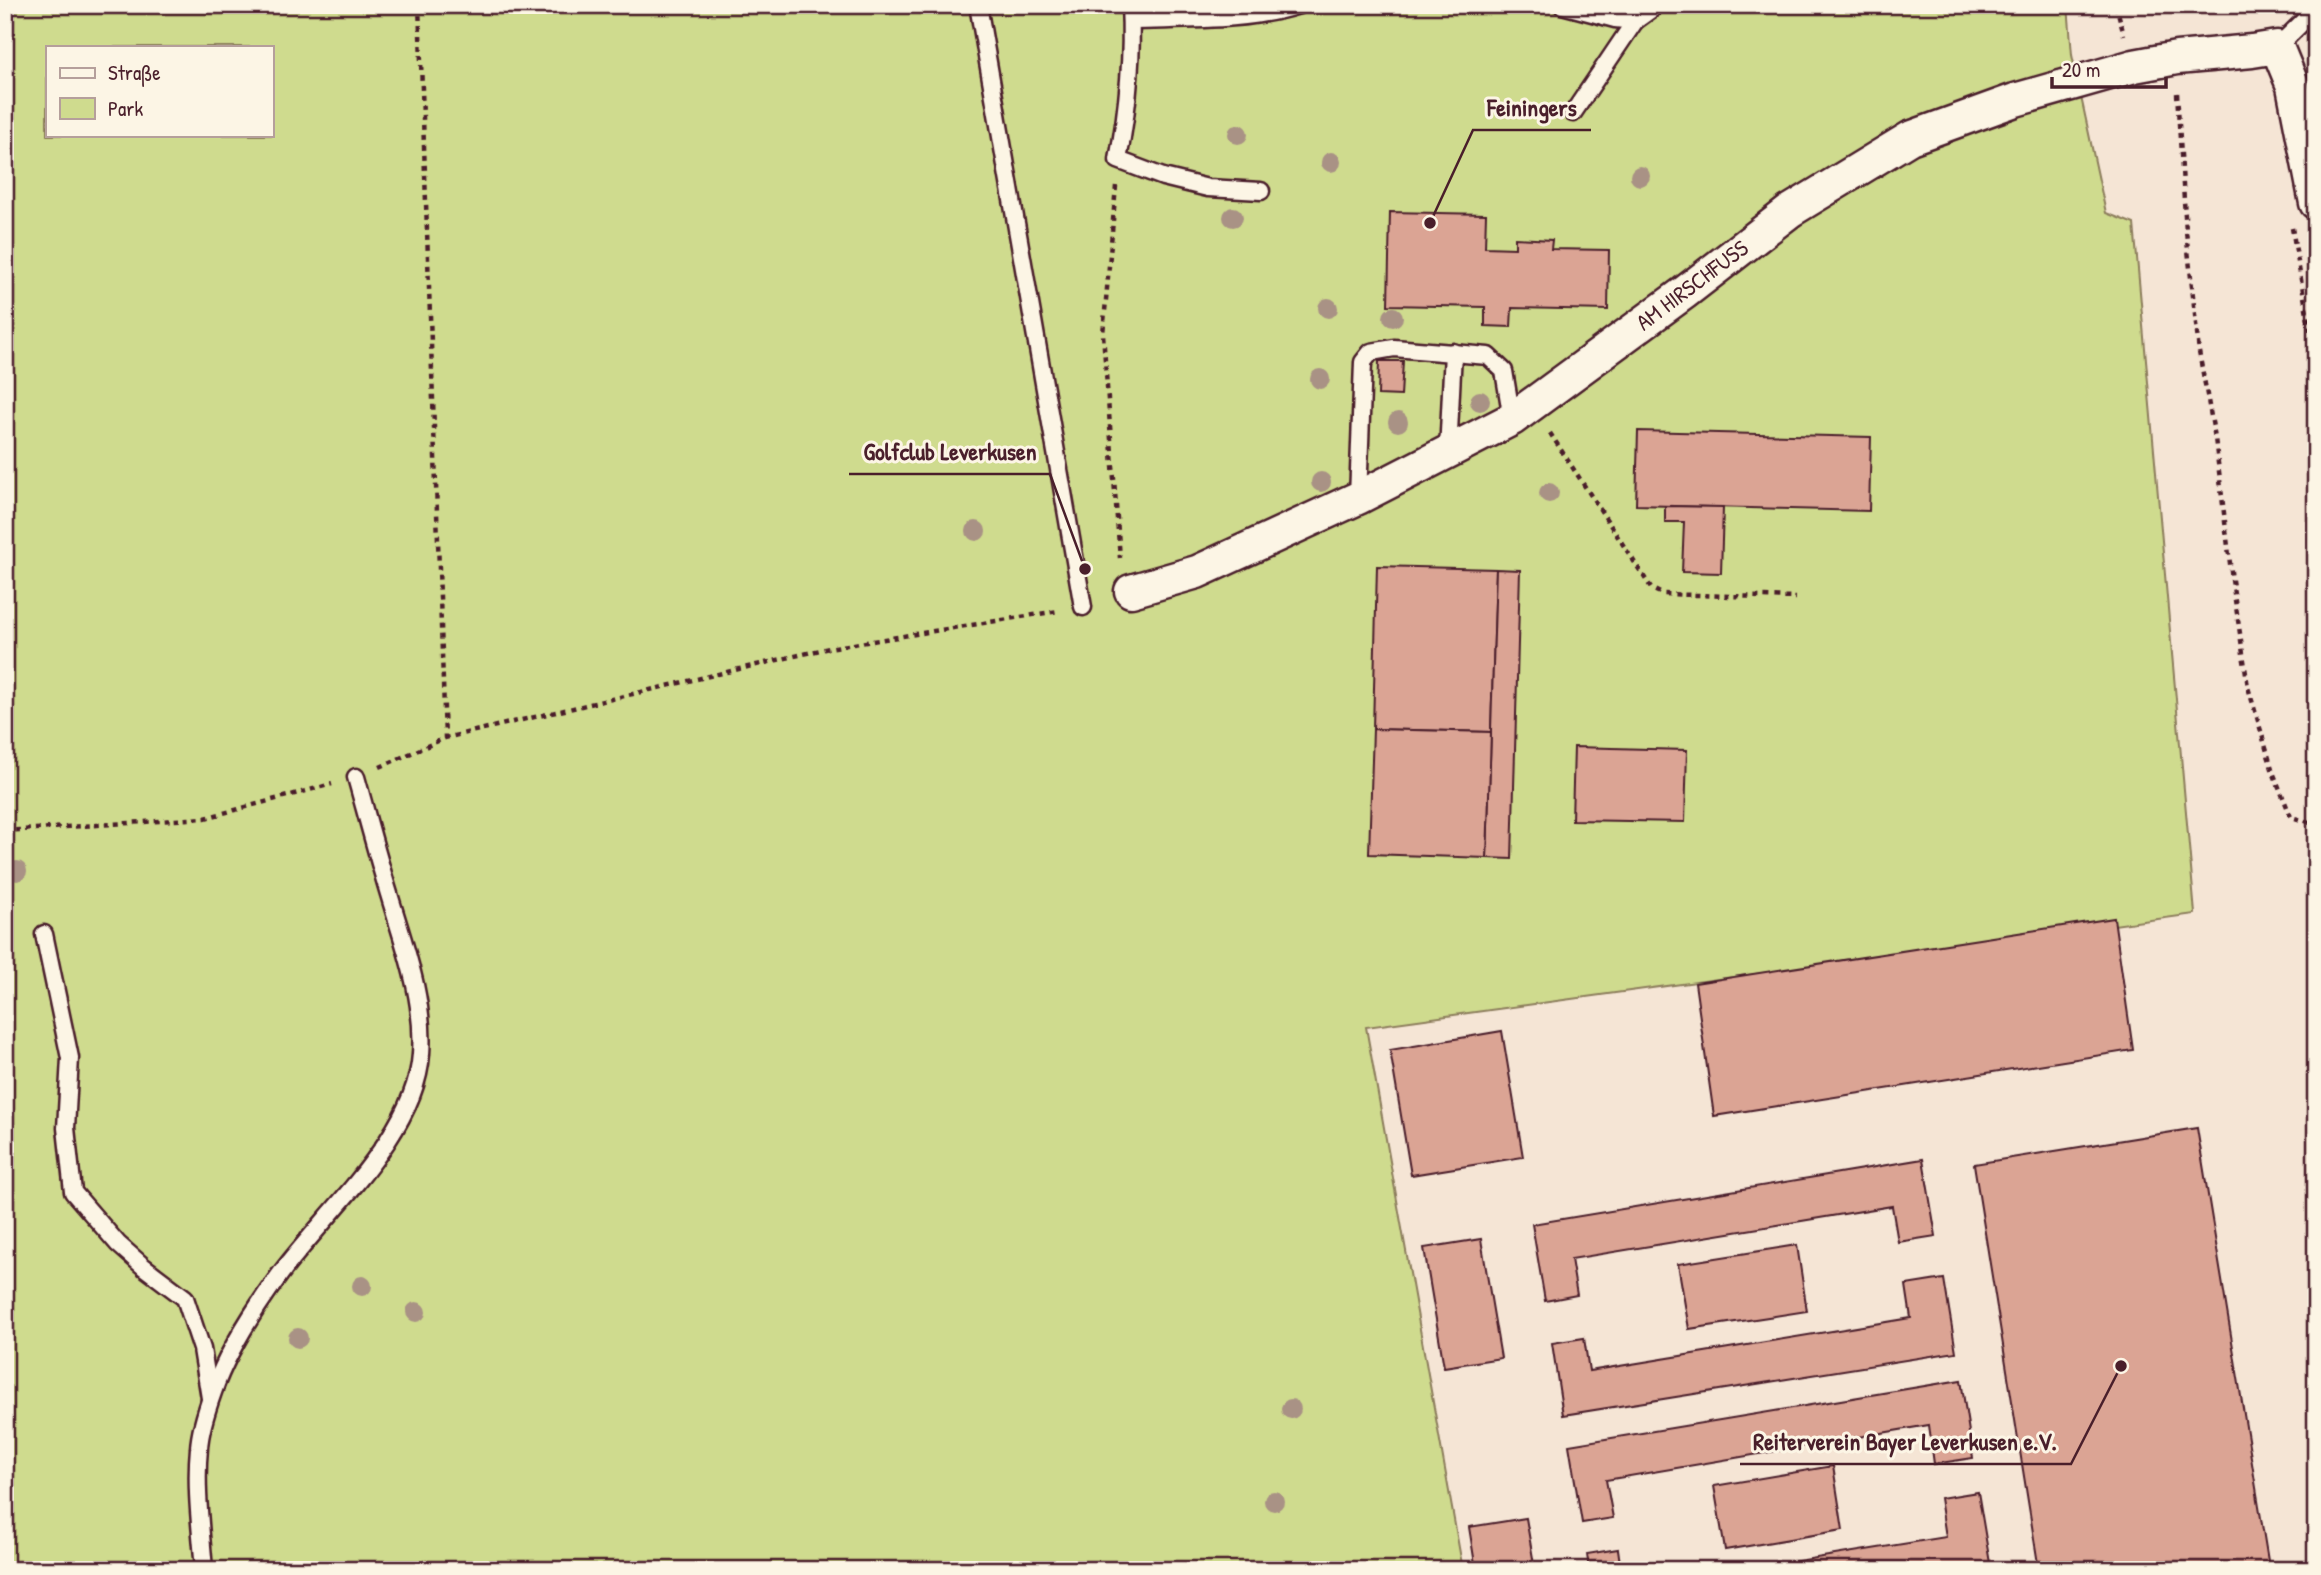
<svg xmlns="http://www.w3.org/2000/svg" width="2321" height="1575" font-family="'Patrick Hand',sans-serif">
<rect width="100%" height="100%" fill="#f5e5d5"/>
<filter id="ink" filterUnits="userSpaceOnUse"><feTurbulence type="fractalNoise" baseFrequency=".0143" numOctaves="2"/><feDisplacementMap in="SourceGraphic" scale="14" xChannelSelector="R" yChannelSelector="G"/><feConvolveMatrix kernelMatrix="1 2 1 2 8 2 1 2 1" color-interpolation-filters="sRGB"/></filter>
<g filter="url(#ink)">
<path fill="#cfdb8e" stroke="#8c7d5c" stroke-width="2" fill-rule="evenodd" d="M5,5H2068L2072,55L2106,213L2134,224L2195,914L1366,1027L1463,1570H5ZM47,47H271V135H47Z"/>
<g fill="#dba494" stroke="#4a1f2b" stroke-width="2">
<path d="M1390,212L1486,214L1485,247L1515,248V238L1552,240L1551,249L1609,250L1608,310L1512,308L1511,327L1485,326V307L1388,305Z"/>
<path d="M1379,361H1403L1401,396L1378,395Z"/>
<path d="M1638,431L1871,437L1869,511L1636,505Z"/>
<path d="M1665,506L1723,507L1721,573L1682,572L1684,522H1665Z"/>
<path d="M1377,566L1496,569L1491,732L1373,729Z"/>
<path d="M1496,569L1520,570L1512,859L1487,858Z"/>
<path d="M1373,729L1491,732L1487,858L1369,854Z"/>
<path d="M1574,747L1687,750L1685,822L1572,820Z"/>
<path d="M2114,918L2133,1050L1714,1116L1695,983Z"/>
<path d="M1502,1031L1523,1157L1411,1175L1390,1050Z"/>
<path d="M2197,1128L2269,1567L2251,1570H2039L1974,1164Z"/>
<path d="M1923,1159L1936,1236L1898,1242L1892,1206L1571,1259L1577,1295L1545,1301L1532,1224Z"/>
<path d="M1481,1239L1501,1358L1444,1367L1424,1248Z"/>
<path d="M1797,1245L1807,1311L1689,1329L1678,1264Z"/>
<path d="M1944,1279L1956,1352L1563,1415L1552,1343L1584,1338L1589,1371L1911,1318L1906,1285Z"/>
<path d="M1961,1380L1973,1458L1934,1464L1929,1425L1606,1480L1613,1518L1582,1523L1569,1445Z"/>
<path d="M1833,1466L1843,1530L1725,1550L1714,1486Z"/>
<path d="M1978,1492L1991,1569L1742,1570L1946,1537L1940,1498Z"/>
<path d="M1526,1518L1535,1570H1476L1469,1527Z"/>
<path d="M1618,1549L1621,1570H1589L1587,1554Z"/>
</g>
<g fill="none" stroke-linecap="round" stroke-linejoin="round">
<g stroke="#4a1f2b" stroke-width="21">
<g id="lane">
<path d="M978,5L1083,607"/>
<path d="M1130,5C1133,58 1128,108 1118,160L1163,177L1208,188L1261,191"/>
<path d="M1562,5L1615,19L1635,21L1653,8"/>
<path d="M1131,21C1187,19 1245,22 1299,5"/>
<path d="M2277,47L2316,9"/>
<path d="M1573,113L1635,21"/>
<path d="M1448,452L1453,352"/>
<path d="M1358,498L1363,362L1371,352L1394,348L1488,356L1504,371L1512,419"/>
<path d="M44,934L70,1058L66,1128L73,1192L118,1244L144,1267L185,1298L202,1349L210,1398"/>
<path d="M204,1570C201,1530 195,1488 199,1448C200,1430 207,1409 213,1392C227,1352 256,1307 281,1273C327,1211 416,1134 421,1054C425,999 404,945 389,894C377,855 367,816 356,777"/>
</g>
</g>
<g stroke="#4a1f2b" stroke-width="37">
<path id="street" d="M1131,591L1197,572L1358,498L1512,419L1684,293L1790,211L1910,138L2015,100L2134,66L2177,58L2252,51L2277,47L2293,86L2316,203"/>
</g>
<g stroke="#4a1f2b" stroke-width="4.5" stroke-dasharray="5 5" stroke-linecap="butt">
<path d="M419,5L445,738"/>
<path d="M2116,5L2124,35"/>
<path d="M2177,93L2186,231L2199,352L2215,438L2232,580L2248,687L2273,772L2291,817L2316,824"/>
<path d="M1116,186L1103,334L1120,558"/>
<path d="M2292,228L2316,365"/>
<path d="M1550,433L1652,589L1662,594L1796,598"/>
<path d="M380,767L445,738L829,648L1058,611"/>
<path d="M5,831L205,818L332,784"/>
</g>
<use href="#lane" stroke="#fcf5e5" stroke-width="16"/>
<use href="#street" stroke="#fcf5e5" stroke-width="32"/>
</g>
<g fill="#a99285">
<circle cx="1238" cy="134" r="10"/>
<circle cx="1331" cy="162" r="10"/>
<circle cx="1640" cy="176" r="10"/>
<circle cx="1233" cy="217" r="10"/>
<circle cx="1328" cy="308" r="10"/>
<circle cx="1393" cy="317" r="10"/>
<circle cx="1320" cy="379" r="10"/>
<circle cx="1480" cy="401" r="10"/>
<circle cx="1398" cy="422" r="10"/>
<circle cx="1321" cy="482" r="10"/>
<circle cx="1549" cy="493" r="10"/>
<circle cx="976" cy="531" r="10"/>
<circle cx="17" cy="871" r="10"/>
<circle cx="362" cy="1286" r="10"/>
<circle cx="416" cy="1312" r="10"/>
<circle cx="298" cy="1338" r="10"/>
<circle cx="1291" cy="1409" r="10"/>
<circle cx="1274" cy="1501" r="10"/>
</g>
</g>
<g text-anchor="middle" stroke-width="6" stroke-linejoin="round" paint-order="stroke">
<g font-size="23" fill="#4a1f2b" stroke="#fcf5e5">
<text transform="translate(1692 285) rotate(-37)" y="8">AM HIRSCHFUSS</text>
</g>
</g>
<path fill="none" stroke="#4a1f2b" stroke-width="2.5" d="M1430 223L1473 130H1591M1085 569L1050 474H849M2121 1366L2071 1464H1740"/>
<g fill="#4a1f2b" stroke="#fcf5e5" stroke-width="2.5">
<circle cx="1430" cy="223" r="7"/>
<circle cx="1085" cy="569" r="7"/>
<circle cx="2121" cy="1366" r="7"/>
</g>
<g font-size="24" text-anchor="middle" font-weight="bold" fill="#4a1f2b" stroke="#fcf5e5" stroke-width="6" stroke-linejoin="round" paint-order="stroke">
<text x="1532" y="116">Feiningers</text>
<text x="950" y="460">Golfclub Leverkusen</text>
<text x="1905" y="1450">Reiterverein Bayer Leverkusen e.V.</text>
</g>
<rect width="2321" height="1575" fill="none" stroke="#fcf5e5" stroke-width="28"/>
<rect x="14" y="14" width="2293" height="1547" fill="none" stroke="#4a1f2b" stroke-width="2.5" filter="url(#ink)"/>
<rect x="46" y="46" width="228" height="91" fill="#fcf5e5" stroke="#b59f9b" stroke-width="2"/>
<rect x="60" y="68" width="35" height="10" fill="#fcf5e5" stroke="#b59f9b" stroke-width="2"/>
<text x="108" y="80" font-size="21" fill="#4a1f2b">Straße</text>
<rect x="60" y="98" width="35" height="21" fill="#cfdb8e" stroke="#b59f9b" stroke-width="2"/>
<text x="108" y="116" font-size="21" fill="#4a1f2b">Park</text>
<path d="M2052 77v10h114v-10" fill="none" stroke="#4a1f2b" stroke-width="3.5"/>
<text x="2062" y="77" font-size="21" fill="#4a1f2b" stroke="#fcf5e5" stroke-width="5" paint-order="stroke">20 m</text>
</svg>
